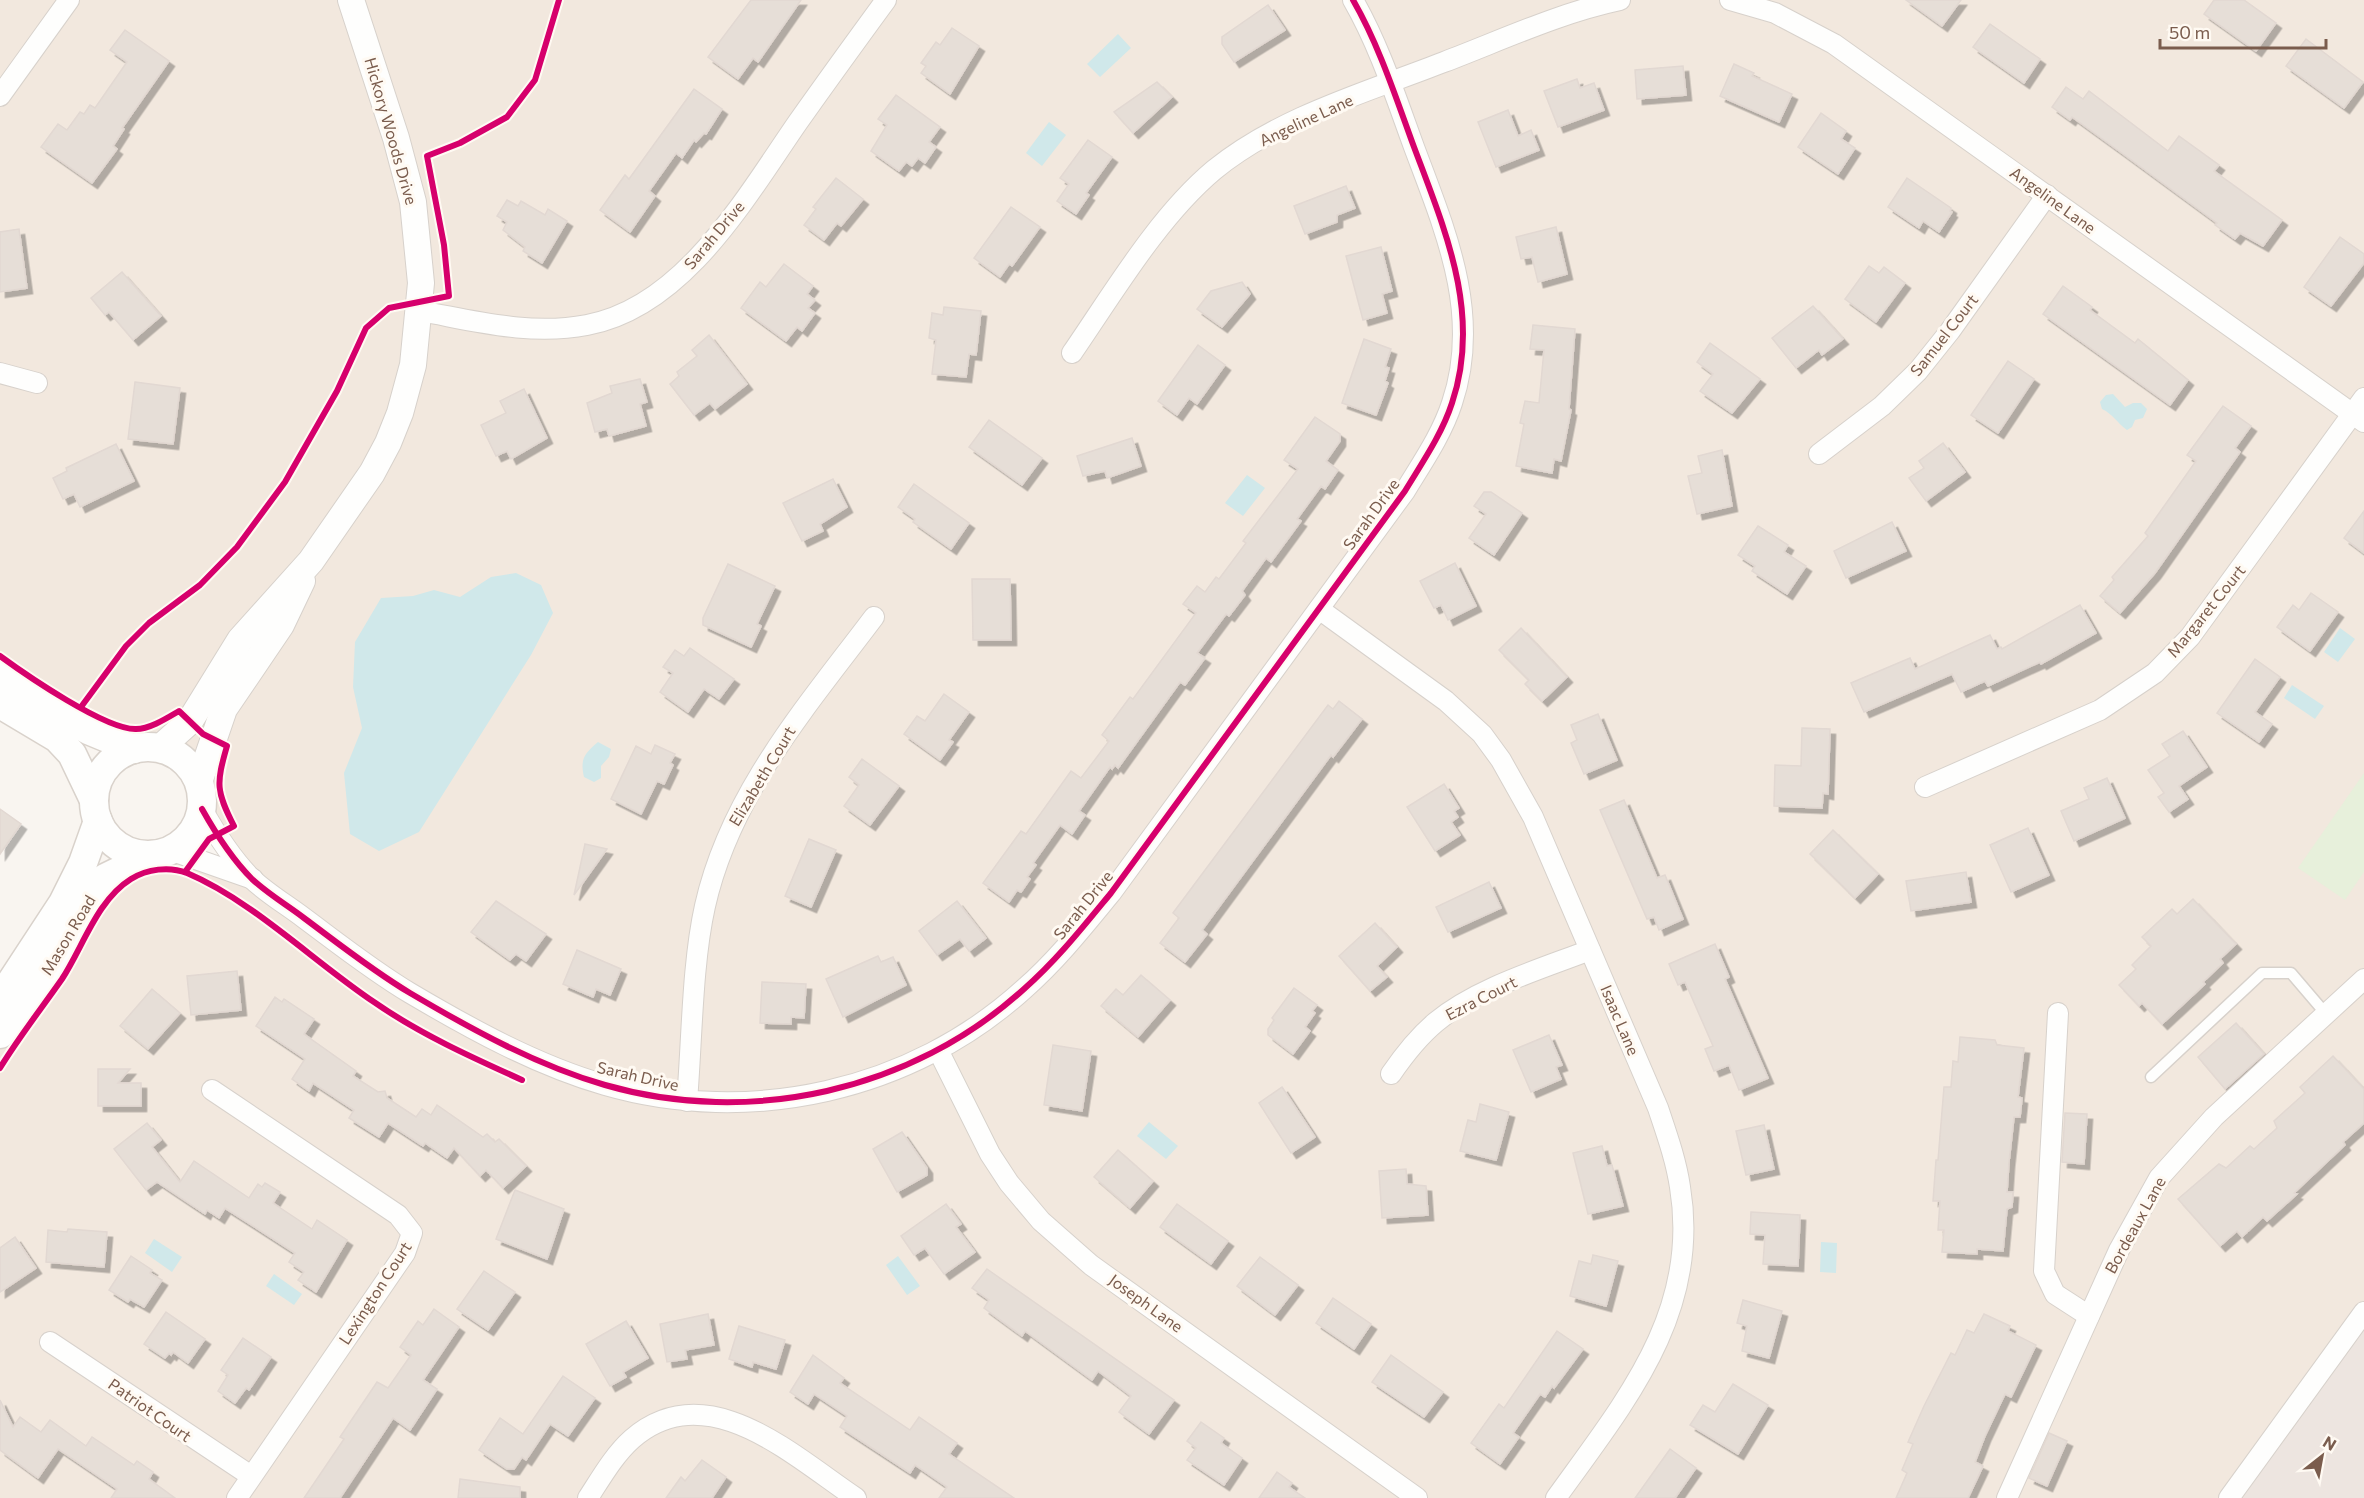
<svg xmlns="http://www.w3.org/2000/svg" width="2364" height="1498" font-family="Commissioner,sans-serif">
<defs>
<filter id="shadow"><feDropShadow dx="5.5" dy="5.5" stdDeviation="0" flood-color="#0004"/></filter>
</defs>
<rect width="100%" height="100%" fill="#f9f5f0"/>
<path fill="#f2e8de" d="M0,0H2364V1312L2229,1498H0V1034L92,893L152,855L251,879L202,809L201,789L192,769L182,759L171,752L147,747L0,674Z"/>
<path fill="#ede5e0" d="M2364,1312V1498H2227Z"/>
<path fill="#e7f0db" d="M2364,773V872L2345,900L2298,868Z"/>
<g fill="#d0e8ea">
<path d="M1118,34L1131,48L1100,77L1087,64Z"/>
<path d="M1049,122L1066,135L1042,166L1026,153Z"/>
<path d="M2113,394L2125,407L2133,403H2141L2147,409L2143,418L2135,420L2132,427L2127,430C2117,423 2113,414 2102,409L2100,402L2106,395Z"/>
<path d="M1247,475L1265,488L1243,516L1225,503Z"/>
<path d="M516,573L541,585L553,613L531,655L419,832L379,851L350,834L344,773L362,728L353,687L355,642L381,598L413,596L434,590L460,597L491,577Z"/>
<path d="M2340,628L2355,639L2338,662L2324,652Z"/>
<path d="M2292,685L2324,706L2315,719L2284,698Z"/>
<path d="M598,742L611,749L609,757L601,766V778L594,782L584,777C580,759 584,754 598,742Z"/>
<path d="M1149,1122L1178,1146L1166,1159L1137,1136Z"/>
<path d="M154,1239L182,1257L172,1272L145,1253Z"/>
<path d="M1821,1242L1837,1243L1836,1273L1820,1272Z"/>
<path d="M898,1256L920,1286L907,1295L886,1265Z"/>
<path d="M274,1274L302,1294L294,1305L266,1286Z"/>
</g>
<g fill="#e6ded7" stroke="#e2d8d2" stroke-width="1.5" filter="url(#shadow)">
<path d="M751,0H801L758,62L753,58L738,79L708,57Z"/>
<path d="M1906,0H1961L1942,26Z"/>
<path d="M2214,0H2244L2276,23L2256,51L2204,14Z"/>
<path d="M1268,5L1285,30L1234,62L1222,44V37Z"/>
<path d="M1990,24L2040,59L2024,83L1973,47Z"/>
<path d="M952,28L979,46L950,94L921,73L926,66L921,63L936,42L940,45Z"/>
<path d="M125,30L169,61L122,128L124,129L113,146L117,149L92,183L41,147L58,124L67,130L80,112L84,114L90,105L95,108L127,62L110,50Z"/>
<path d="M2306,39L2363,82L2344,108L2286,66Z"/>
<path d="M1734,64L1754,73L1752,76L1792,94L1779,122L1720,96Z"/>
<path d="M1683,66L1686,95L1637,99L1635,70Z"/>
<path d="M1577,79L1580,88L1594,83L1604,110L1558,127L1544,91Z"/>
<path d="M1157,82L1172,97L1133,133L1114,112Z"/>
<path d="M2066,87L2083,99L2089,91L2168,151L2179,136L2219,165L2214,171L2282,220L2263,246L2240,233L2235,239L2215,225L2217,223L2119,151L2072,117L2070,120L2052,107Z"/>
<path d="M694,89L722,109L706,134L704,133L696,142L694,140L682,158L676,153L649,191L655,196L630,232L600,210L625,175L629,179Z"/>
<path d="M896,95L940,127L929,142L936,147L925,163L918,158L912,166L906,162L899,171L871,151L887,125L878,119Z"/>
<path d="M1508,110L1518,136L1531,130L1539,150L1496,167L1478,122Z"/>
<path d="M1821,113L1846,131L1841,139L1855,148L1838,174L1798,147Z"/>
<path d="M1088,140L1112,157L1086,193L1089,195L1076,214L1057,201L1069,184L1060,178Z"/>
<path d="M836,178L863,199L841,226L837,223L824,240L804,225L816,209L813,207Z"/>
<path d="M1907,178L1951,208L1950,211L1952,212L1939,232L1923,221L1919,228L1888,207Z"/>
<path d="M1346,186L1355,208L1337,215V222L1305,234L1294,206Z"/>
<path d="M507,200L518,206L521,201L545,215L548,209L567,221L542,263L523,251L525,247L503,230L507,222L497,216Z"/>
<path d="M1011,207L1040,227L1012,266L1009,264L1000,277L974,258Z"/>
<path d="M1556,227L1567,274L1538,282L1532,257L1521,259L1516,237Z"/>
<path d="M19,229L27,288L0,292V232Z"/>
<path d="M2340,237L2364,254V263L2331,306L2304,287Z"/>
<path d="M1381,247L1392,291L1382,294L1387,313L1363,320L1346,256Z"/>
<path d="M784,264L813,286L807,294L815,300L808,308L815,313L802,331L797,327L786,341L741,308L760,282L766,287Z"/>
<path d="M1869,266L1879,273L1884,267L1905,283L1876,322L1845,299Z"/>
<path d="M122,272L161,316L133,340L109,312L105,315L91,298Z"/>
<path d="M1242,282L1250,294L1222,327L1197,309L1211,291Z"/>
<path d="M2063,286L2092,307L2090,310L2135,343L2138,339L2188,380L2170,405L2043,314Z"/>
<path d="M1813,306L1843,339L1822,355L1819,350L1796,368L1772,338Z"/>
<path d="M944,307L981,311L976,355L969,354L966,377L932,374L936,340L929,338L932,313L943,315Z"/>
<path d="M1533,325L1575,329L1569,409L1571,410L1561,461L1554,459L1552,473L1516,466L1524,424L1520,423L1525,401L1539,403L1544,350L1530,349Z"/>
<path d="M709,335L747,384L715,409L710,403L694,415L670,384L679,376L677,372L697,356L692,350Z"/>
<path d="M1364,339L1391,349L1385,367L1389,368L1385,381L1388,383L1376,415L1342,403Z"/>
<path d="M1710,343L1760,379L1732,413L1700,391L1713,374L1697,362Z"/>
<path d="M1198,345L1225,365L1197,404L1189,398L1177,415L1158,401Z"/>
<path d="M2008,361L2034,379L1998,433L1971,415Z"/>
<path d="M640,379L647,402L640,404L646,426L609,436L607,429L595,432L587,403L612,393L610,386Z"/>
<path d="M135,382L180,388L173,444L128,439Z"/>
<path d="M524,389L547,438L511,459L507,451L496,456L481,425L506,413L500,401Z"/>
<path d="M2223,406L2251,426L2235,448L2240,452L2155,573L2120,613L2100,596L2114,580L2112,577L2148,536L2145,533L2196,461L2187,455Z"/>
<path d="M1315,417L1340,434V441L1326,461L1338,470L1325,489L1321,486L1297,519L1301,521L1271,562L1266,558L1242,591L1245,595L1229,616L1226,614L1197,653L1205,658L1185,685L1180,682L1118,768L1115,765L1112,769L1110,767L1079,811L1085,815L1072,834L1060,825L1033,863L1036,865L1027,877L1030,879L1021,892L1017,890L1009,902L983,883L1021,831L1026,834L1071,771L1081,778L1109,741L1102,735L1130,697L1133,699L1196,613L1183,604L1197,586L1205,592L1216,577L1219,579L1246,543L1243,541L1298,469L1284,460Z"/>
<path d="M989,420L1042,458L1022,485L969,447Z"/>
<path d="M1132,438L1141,466L1107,478L1105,471L1083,476L1077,456Z"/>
<path d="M1943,443L1965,472L1926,501L1909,478L1924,468L1919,461Z"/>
<path d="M116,444L134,481L80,507L74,494L63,499L53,478L67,471L66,468Z"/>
<path d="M1722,450L1732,506L1697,514L1688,476L1702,473L1698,456Z"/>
<path d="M833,479L847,507L820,524L823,531L802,541L783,503Z"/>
<path d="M914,484L969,523L951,549L913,522L915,519L898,507Z"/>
<path d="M1484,492H1491L1522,513L1494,555L1469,538L1486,514L1474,506Z"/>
<path d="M2364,511V553L2344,538Z"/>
<path d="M1892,522L1906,551L1846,578L1834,551Z"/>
<path d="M1758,526L1788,545L1784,552L1806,566L1787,594L1752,571L1755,566L1738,555Z"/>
<path d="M1455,563L1476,606L1448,620L1441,605L1434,608L1420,581Z"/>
<path d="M728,564L775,586L757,624L761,626L751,647L703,625V618Z"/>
<path d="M972,579H1010L1011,640H973Z"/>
<path d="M2311,593L2338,612L2310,651L2277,627L2293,605L2299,610Z"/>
<path d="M2080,605L2096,633L2041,664L2040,662L1988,686L1985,681L1961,692L1952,674L1864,712L1851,683L1910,658L1915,669L1990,635L1997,649L2001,647L2002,649Z"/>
<path d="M1521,628L1567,677L1542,701L1525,684L1529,680L1499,650Z"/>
<path d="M690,648L734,679L719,699L704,689L688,712L660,692L673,673L663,667L675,650L684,656Z"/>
<path d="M2255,659L2280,677L2255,712L2272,724L2259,742L2217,713Z"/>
<path d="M944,694L969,712L949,740L953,742L940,760L904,734L917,716L925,721Z"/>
<path d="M1339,701L1362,719L1333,757L1331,755L1202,930L1207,934L1185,962L1160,943L1179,918L1173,913L1328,705L1333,709Z"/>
<path d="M1598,714L1617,760L1584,774L1571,743L1577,740L1571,725Z"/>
<path d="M1802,728L1830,729L1828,794L1823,793L1822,808L1774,806L1775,765L1801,766Z"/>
<path d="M2183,731L2207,767L2179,786L2188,799L2169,812L2158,797L2164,793L2148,770L2170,756L2162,744Z"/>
<path d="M655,745L675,754L670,763L673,765L664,784L657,781L641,814L611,799L636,746L651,754Z"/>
<path d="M862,759L899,786L870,825L844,806L859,785L849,777Z"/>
<path d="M2107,778L2125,818L2074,841L2061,811L2089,799L2084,788Z"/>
<path d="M1444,784L1459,808L1454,811L1458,817L1451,822L1460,835L1435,851L1407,807Z"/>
<path d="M1624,800L1657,878L1665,875L1683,919L1659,930L1654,917L1647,919L1600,810Z"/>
<path d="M0,809L21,824L0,854Z"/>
<path d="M2028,828L2049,875L2011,892L1990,845Z"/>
<path d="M1833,830L1878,874L1855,898L1810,854Z"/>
<path d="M809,839L836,850L811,907L785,896Z"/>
<path d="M585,844L607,849L574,895Z"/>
<path d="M1966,872L1971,902L1911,911L1906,881Z"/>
<path d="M1489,882L1501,908L1448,932L1436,907Z"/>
<path d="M2193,899L2236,944L2220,959L2223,963L2203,982L2205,984L2162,1024L2142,1003L2139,1006L2119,985L2136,969L2132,965L2151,946L2142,937L2172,909L2177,914Z"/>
<path d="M496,901L546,934L526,961L516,954L510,960L471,932Z"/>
<path d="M957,901L986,938L969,951L960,939L937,955L919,931Z"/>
<path d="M1375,923L1397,947L1377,966L1387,977L1370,991L1339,956Z"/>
<path d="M1715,944L1729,977L1725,979L1768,1078L1739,1090L1729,1065L1714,1071L1705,1049L1713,1046L1685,982L1678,985L1669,964Z"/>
<path d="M577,950L621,969L610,995L596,989L593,997L563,984Z"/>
<path d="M878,956L881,962L893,957L906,985L843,1017L826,979Z"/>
<path d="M237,971L241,1010L191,1015L187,976Z"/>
<path d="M1141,975L1170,1000L1138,1037L1101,1006L1116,989L1123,995Z"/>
<path d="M762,982L806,984L804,1018L791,1017V1024L760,1023Z"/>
<path d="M1294,988L1317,1005L1312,1011L1315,1013L1305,1027L1310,1031L1293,1054L1268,1035V1029L1274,1020L1272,1018Z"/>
<path d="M152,989L180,1013L148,1049L120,1026Z"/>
<path d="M275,997L282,1002L284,999L314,1019L304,1034L356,1071L353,1076L378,1092L385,1091L387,1098L416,1117L422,1109L431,1115L437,1105L483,1137L487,1134L495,1142L499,1139L526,1166L503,1188L486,1170L480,1176L454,1148L447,1158L425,1143L423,1146L388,1123L379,1137L349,1118L354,1110L313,1083L309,1091L292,1079L305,1059L256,1026Z"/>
<path d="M2236,1023L2264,1054L2225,1089L2198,1057Z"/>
<path d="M1549,1035L1562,1065L1556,1067L1561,1079L1531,1092L1513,1050Z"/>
<path d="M1960,1037L1995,1040L1997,1045L2024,1048L2018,1097L2022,1098L2020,1117H2014L2009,1162L2007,1192H2013L2012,1207L2007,1209L2003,1251L1977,1249V1254L1942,1252L1944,1230H1938L1940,1201H1933L1936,1160H1938L1944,1087H1951L1953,1061L1958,1062Z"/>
<path d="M1053,1045L1091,1051L1082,1111L1044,1105Z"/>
<path d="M2333,1056L2364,1089V1123L2343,1142L2345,1145L2294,1193L2297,1194L2267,1221L2263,1217L2242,1237L2237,1231L2220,1246L2178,1199L2219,1164L2226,1168L2250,1146L2254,1149L2277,1128L2274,1121L2305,1093L2300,1087Z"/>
<path d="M98,1069H130L118,1083H141V1106H98Z"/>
<path d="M1282,1087L1315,1137L1291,1153L1259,1103Z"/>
<path d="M1480,1104L1509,1112L1496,1160L1460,1151L1468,1120L1476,1122Z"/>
<path d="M2065,1113L2087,1114L2084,1164L2062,1162Z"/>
<path d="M147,1123L161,1140L152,1147L180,1182L194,1161L249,1198L258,1184L262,1187L265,1183L280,1192L273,1203L312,1229L317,1220L347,1240L316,1292L298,1280L304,1272L289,1262L295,1253L225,1208L219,1218L207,1210L205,1214L157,1182L146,1190L114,1149Z"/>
<path d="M1764,1125L1774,1169L1746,1175L1736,1131Z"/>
<path d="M902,1132L927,1168V1175L897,1192L873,1149Z"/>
<path d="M1602,1146L1607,1166L1612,1165L1623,1206L1588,1214L1573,1153Z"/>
<path d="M1118,1150L1153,1181L1130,1208L1094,1177Z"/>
<path d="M1406,1169L1407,1184L1426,1186L1428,1215L1382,1218L1379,1171Z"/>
<path d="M515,1190L564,1209L547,1259L496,1239Z"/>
<path d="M946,1204L961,1224L956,1227L975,1252L944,1274L925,1248L914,1255L901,1236Z"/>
<path d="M1177,1204L1228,1241L1211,1264L1160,1227Z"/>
<path d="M1751,1212L1800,1215L1798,1266L1763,1264L1765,1235L1750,1234Z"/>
<path d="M68,1229L107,1232L104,1267L46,1262L48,1230L67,1232Z"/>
<path d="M15,1237L36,1268L0,1292V1248Z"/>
<path d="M1593,1255L1618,1261L1606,1306L1570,1296L1579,1261L1591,1264Z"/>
<path d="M131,1256L152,1270L150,1273L162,1280L144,1307L130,1299L128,1302L109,1290Z"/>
<path d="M1260,1257L1298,1285L1275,1315L1237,1286Z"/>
<path d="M987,1269L1174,1400L1149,1434L1119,1412L1131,1396L1098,1371L1092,1380L1025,1331L1022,1336L984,1308L989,1300L972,1288Z"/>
<path d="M484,1271L515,1292L488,1330L457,1309Z"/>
<path d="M1333,1298L1371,1324L1354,1349L1316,1323Z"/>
<path d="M1743,1300L1782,1311L1769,1358L1742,1351L1747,1326L1737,1323Z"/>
<path d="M434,1309L459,1327L423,1380L437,1389L410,1430L393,1418L340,1498H304L344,1439L340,1437L377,1382L388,1388L411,1355L400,1347L418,1321L423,1325Z"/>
<path d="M166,1312L205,1339L188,1363L173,1352L171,1355L169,1353L165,1358L144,1344Z"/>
<path d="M708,1314L714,1345L685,1350L687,1359L667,1362L660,1324Z"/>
<path d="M1984,1314L2010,1326L2008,1331L2036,1345L2011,1397L2005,1394L1985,1436L1975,1462L1983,1466L1968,1498H1896L1907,1473L1902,1470L1913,1444L1908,1442L1924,1406L1951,1353L1955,1355L1967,1330L1974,1333Z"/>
<path d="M626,1321L648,1358L623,1372L626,1377L610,1386L586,1344Z"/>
<path d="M739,1326L785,1340L776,1369L753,1362L752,1367L729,1359Z"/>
<path d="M1557,1331L1583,1349L1554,1388L1552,1386L1545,1397L1540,1394L1513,1433L1519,1437L1500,1464L1471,1443L1499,1404L1504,1408Z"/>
<path d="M243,1338L271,1357L249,1390L246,1388L235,1403L218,1391L228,1375L221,1370Z"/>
<path d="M813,1355L844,1378L840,1383L910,1430L919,1417L957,1443L949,1454L1014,1498H939L947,1487L915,1465L910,1473L840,1427L847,1416L814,1394L808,1404L790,1392Z"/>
<path d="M1391,1355L1443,1392L1424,1417L1372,1382Z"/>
<path d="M563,1376L595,1398L568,1436L550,1424L526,1460L522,1457L514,1469H507L479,1450L500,1418L523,1434Z"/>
<path d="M1733,1384L1768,1405L1738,1454L1690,1425L1703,1405L1715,1412Z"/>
<path d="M0,1400L13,1427L20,1417L41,1432L50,1420L86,1446L92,1437L134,1465L137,1461L153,1472L149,1479L175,1498H111L117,1489L58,1449L38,1478L0,1450Z"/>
<path d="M1201,1422L1224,1438L1221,1443L1242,1458L1224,1485L1187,1460L1196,1448L1187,1441Z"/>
<path d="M2049,1433L2067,1441L2047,1486L2029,1478Z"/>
<path d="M1670,1449L1696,1468L1675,1498H1635Z"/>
<path d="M702,1460L726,1477L712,1498H666L681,1477L685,1481Z"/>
<path d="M1277,1472L1292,1483L1289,1487L1305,1498H1259Z"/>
<path d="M460,1479L520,1487V1498H458Z"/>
</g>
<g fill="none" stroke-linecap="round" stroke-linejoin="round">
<g stroke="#d7d1cb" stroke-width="13">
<path id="service" d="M2151,1077L2262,973H2291L2326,1014"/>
</g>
<g stroke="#d7d1cb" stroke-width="22">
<g id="minor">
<path d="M1730,0L1775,13L1834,44L2364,422"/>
<path d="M0,96L69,0"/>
<path d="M420,311C476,321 530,336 587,325C684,307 746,197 798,122C827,81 856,41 886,0"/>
<path d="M1072,353C1114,292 1158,217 1214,170C1279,117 1367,92 1444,62C1502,40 1559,13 1620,0"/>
<path d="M0,373L37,383"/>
<path d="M1819,454L1882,406L1918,371L1950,331L2047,195"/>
<path d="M1319,609L1446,701L1482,734L1501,760L1533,817L1658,1108C1667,1135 1676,1160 1680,1187C1701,1313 1624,1403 1556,1498"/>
<path d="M1925,787L2100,710L2155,673L2190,637L2364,398"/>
<path d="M202,809C216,834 232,859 252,879C268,894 287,905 304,918C339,944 373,971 410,993C471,1029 536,1065 605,1085C750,1127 912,1091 1024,989C1057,960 1083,927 1111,893L1405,491C1422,463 1442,434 1452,403C1482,314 1445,230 1414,147C1396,98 1379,45 1353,0"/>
<path d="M170,850L253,879"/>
<path d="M2058,1013L2044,1271L2055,1294L2089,1316"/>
<path d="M938,1050L990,1154L1009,1183L1041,1221L1091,1265L1417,1498"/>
<path d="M1391,1074C1404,1055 1418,1037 1436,1022C1477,988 1541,969 1590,950"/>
<path d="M212,1090L398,1215L412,1233L405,1253L237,1498"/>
<path d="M687,1101C692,1040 692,964 705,906C730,794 807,706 874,617"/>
<path d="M50,1342L251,1476"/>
<path d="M588,1498C601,1478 614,1455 632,1439C707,1374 793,1456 856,1498"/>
<path d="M2007,1498L2119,1250L2159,1178L2214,1117L2364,979"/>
<path d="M2229,1498L2364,1312"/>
</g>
</g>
<g stroke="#d7d1cb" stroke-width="28">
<g id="tertiary">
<path d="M160,748L190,721L240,640L311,561L372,473L388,443L400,413L413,365L421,283L413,202L396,138L351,0"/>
<path d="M199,782L224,709L281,625L302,581"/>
</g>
</g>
<g stroke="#d9d2cb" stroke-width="31">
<g id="secondary">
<path d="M0,674L56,713L88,730L134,749"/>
<path d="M0,704L57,738L72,754L94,800"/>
<circle cx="148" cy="801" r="54"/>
<path d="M0,999L63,903L83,863L98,821"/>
<path d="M0,1034L60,954L92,893L105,878L152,855"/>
</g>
</g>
<use href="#service" stroke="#fefefd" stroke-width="10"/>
<use href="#minor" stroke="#fefefd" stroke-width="20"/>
<use href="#tertiary" stroke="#fefefd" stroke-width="26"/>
<use href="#secondary" stroke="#fefefd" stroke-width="28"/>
<g stroke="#fffaf3" stroke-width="10">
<g id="cycleway">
<path d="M0,656C26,675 106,730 136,729C150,729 167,718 179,711L203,734L227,746C216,784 216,791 234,826L209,839L185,872"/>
<path d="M81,707L126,646L149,623L200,585L237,547L285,482L337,391L366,328L389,308L449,296L444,245L427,156L460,143L507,117L535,80L559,0"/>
<path d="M202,809C216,834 232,859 252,879C268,894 287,905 304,918C339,944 373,971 410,993C471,1029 536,1065 605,1085C750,1127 912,1091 1024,989C1057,960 1083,927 1111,893L1405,491C1422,463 1442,434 1452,403C1482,314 1445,230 1414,147C1396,98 1379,45 1353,0"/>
<path d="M0,1068C19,1037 41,1009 62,979C83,947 97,900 131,879C147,869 169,866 187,873C253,901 314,962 374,1002C420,1034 471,1057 522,1080"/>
</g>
</g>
<use href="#cycleway" stroke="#d6006c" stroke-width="6"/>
</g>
<g text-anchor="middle" stroke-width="6" stroke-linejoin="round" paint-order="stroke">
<g font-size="16" fill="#7a5c4d" stroke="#fffaf3">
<text transform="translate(1306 120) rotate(-25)" y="6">Angeline Lane</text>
<text transform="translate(391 131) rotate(74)" y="6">Hickory Woods Drive</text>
<text transform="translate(2053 200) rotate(36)" y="6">Angeline Lane</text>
<text transform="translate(714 235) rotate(-50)" y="6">Sarah Drive</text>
<text transform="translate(1944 335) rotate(-52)" y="6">Samuel Court</text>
<text transform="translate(1371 514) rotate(-54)" y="6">Sarah Drive</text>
<text transform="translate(2206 611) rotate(-51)" y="6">Margaret Court</text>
<text transform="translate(762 776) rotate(-59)" y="6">Elizabeth Court</text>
<text transform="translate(1083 905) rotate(-51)" y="6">Sarah Drive</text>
<text transform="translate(68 935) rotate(-59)" y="6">Mason Road</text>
<text transform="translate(1481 998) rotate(-27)" y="6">Ezra Court</text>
<text transform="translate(1620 1020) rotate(67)" y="6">Isaac Lane</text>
<text transform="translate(638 1076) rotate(13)" y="6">Sarah Drive</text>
<text transform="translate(2135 1225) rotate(-61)" y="6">Bordeaux Lane</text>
<text transform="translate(375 1293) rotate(-57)" y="6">Lexington Court</text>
<text transform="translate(1146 1303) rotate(36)" y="6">Joseph Lane</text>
<text transform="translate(150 1410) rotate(35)" y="6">Patriot Court</text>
</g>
</g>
<g transform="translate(2322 1456) rotate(31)" stroke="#fffaf3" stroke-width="4.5" paint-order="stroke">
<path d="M0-4.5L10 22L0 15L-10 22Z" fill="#7a5c4d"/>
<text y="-9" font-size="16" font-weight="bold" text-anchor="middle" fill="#7a5c4d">N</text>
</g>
<path d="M2160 39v9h166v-9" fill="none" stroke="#7a5c4d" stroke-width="3"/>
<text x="2169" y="39" font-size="18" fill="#7a5c4d" stroke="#fffaf3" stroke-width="4.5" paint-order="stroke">50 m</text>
</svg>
